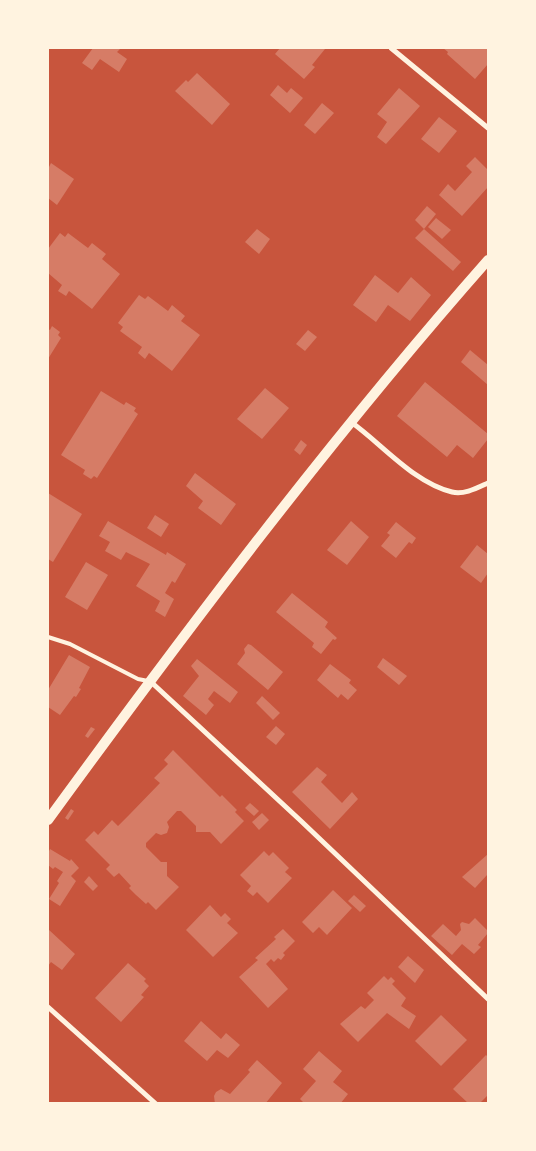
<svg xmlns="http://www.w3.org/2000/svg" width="536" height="1151" font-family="Mulish,sans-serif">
<rect width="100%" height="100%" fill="#c8553d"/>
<g fill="#d67c66">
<path d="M93,48H121L117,52L127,59L119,72L100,59L92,70L82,63Z"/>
<path d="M280,48H324L325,49L312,65L315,67L304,79L275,54Z"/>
<path d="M443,48H488V64L475,79L447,54L448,52Z"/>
<path d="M197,73L230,104L212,125L175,91L186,80L188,82Z"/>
<path d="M278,85L287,93L291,88L303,98L290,113L270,95Z"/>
<path d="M399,88L420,106L386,144L377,137L387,122L377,114Z"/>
<path d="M322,103L334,113L315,134L304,125Z"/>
<path d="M439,117L457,131L439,153L421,139Z"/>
<path d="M475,157L488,170V187L462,216L439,195L448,184L455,191L472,172L466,166Z"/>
<path d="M51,163L74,179L57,205L48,198V169Z"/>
<path d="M427,206L436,214L424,229L415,220Z"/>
<path d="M436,218L451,230L442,239L428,227Z"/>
<path d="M257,229L270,239L259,254L245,242Z"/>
<path d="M424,229L461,262L453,271L415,238Z"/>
<path d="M60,233L65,237L68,233L88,248L92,243L106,254L102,259L120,274L92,309L69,291L66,296L58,291L62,285L48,273V249Z"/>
<path d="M375,275L398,293L411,277L431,295L410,321L388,305L376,322L353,305Z"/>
<path d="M139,295L145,299L148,296L168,311L172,305L185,316L181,321L200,335L172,371L149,353L145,359L138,353L142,347L120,331L123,327L118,323Z"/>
<path d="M52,326L60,332L58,335L61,338L48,359V329L50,330Z"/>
<path d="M308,330L317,337L305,351L296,344Z"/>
<path d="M470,350L488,365V385L461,362Z"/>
<path d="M425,382L488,434V439L473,458L457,445L447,457L397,416Z"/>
<path d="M265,388L289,408L262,439L237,419Z"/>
<path d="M101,391L124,405L126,402L136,408L134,411L138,414L97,478L94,476L91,479L83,474L85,470L61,455Z"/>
<path d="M301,440L307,445L300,455L294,450Z"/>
<path d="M195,473L236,504L221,525L198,508L203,501L186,486Z"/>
<path d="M48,493L82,514L53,562L48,559Z"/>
<path d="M155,515L169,524L161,537L147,528Z"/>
<path d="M108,521L166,555L167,552L186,564L175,583L172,581L165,593L174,599L165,617L155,611L160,601L136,586L150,564L126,552L121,560L105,551L110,542L99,536Z"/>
<path d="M351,521L369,537L347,565L327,550Z"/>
<path d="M396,522L416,538L412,544L409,542L396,558L381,546L390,535L387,533Z"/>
<path d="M477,545L488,554V573L481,583L460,567Z"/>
<path d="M86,562L108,575L87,610L65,597Z"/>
<path d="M292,593L328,622L325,627L337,638L335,640L333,639L321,654L312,647L314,643L276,612Z"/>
<path d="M248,644L251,645L283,672L268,690L237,664L245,653L244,649Z"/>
<path d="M69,655L90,667L79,688L81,689L76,697L74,696L60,715L48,707V690Z"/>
<path d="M383,658L407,676L399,685L377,667Z"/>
<path d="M197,659L238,692L230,703L214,691L208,699L214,705L206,715L183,696L199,676L191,666Z"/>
<path d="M330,664L351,680L349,683L357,690L348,700L341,694L338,698L317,680Z"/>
<path d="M262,696L280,713L273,720L256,703Z"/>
<path d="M276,726L285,734L276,745L266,737Z"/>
<path d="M91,727L95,729L88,738L85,736Z"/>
<path d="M173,750L220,797L222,795L237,810L235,812L244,821L221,844L210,832H196V826L181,811H177L167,822L169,827L167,833L161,835L156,833L146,843V847L161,862H167V876L179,887L156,910L148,902L146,904L136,895L129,888L131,886L119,873L114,877L106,869L110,865L85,840L94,831L98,835L112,820L118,826L130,814L160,783L154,778L168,764L164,760Z"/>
<path d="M317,767L327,775L321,782L342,803L352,792L358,799L330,829L292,792Z"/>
<path d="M250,803L259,811L254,816L245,808Z"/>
<path d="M71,809L74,811L68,820L65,818Z"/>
<path d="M262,813L269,820L259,830L252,822Z"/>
<path d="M50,849L70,861L71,859L79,868L71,876L76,881L60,906L49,899L59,883L57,881L63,872L55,867L53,869L48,865V853Z"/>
<path d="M264,851L269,856L273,852L289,868L285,872L292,878L268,903L257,892L253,896L247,891L251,886L240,875Z"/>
<path d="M488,854V874L475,888L462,877Z"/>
<path d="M89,876L98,886L93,891L84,882Z"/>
<path d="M333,890L352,908L327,935L319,927L313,933L302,922Z"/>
<path d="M354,895L366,906L360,912L348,901Z"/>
<path d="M210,905L221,917L225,913L231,919L227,923L238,933L213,957L186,930Z"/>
<path d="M475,918L488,931V933L478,945L481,947L474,954L462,944L452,955L431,936L443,924L456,936L461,930L460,924L462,922L469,924Z"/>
<path d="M48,929L75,954L62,970L51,962L48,966Z"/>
<path d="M283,929L295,941L283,953L285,955L281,960L278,958L274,962L271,959L266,964L288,989L268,1008L239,977L258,960L255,958L276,939L274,937Z"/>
<path d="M408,956L424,970L415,983L398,967Z"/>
<path d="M128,963L146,979L144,981L149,986L141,995L144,997L121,1022L95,998Z"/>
<path d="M384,976L388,980L391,977L395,981L392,984L406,998L401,1006L416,1016L409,1029L387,1013L358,1042L340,1024L361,1006L365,1009L374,1000L367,993Z"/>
<path d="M441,1015L467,1040L441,1066L415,1041Z"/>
<path d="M201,1021L221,1039L226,1033L240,1045L228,1058L217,1050L207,1061L184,1041Z"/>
<path d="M319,1051L342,1071L333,1082L348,1094L340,1104H305L300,1099L316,1081L303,1069Z"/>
<path d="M486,1055L488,1057V1095L479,1104H469L453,1089Z"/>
<path d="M257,1060L282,1083L265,1104H215L214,1096L216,1092L221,1089L230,1094L250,1072L248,1070Z"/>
</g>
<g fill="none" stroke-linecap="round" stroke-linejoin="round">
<path stroke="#fff3e0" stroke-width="4" d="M48,637L70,644L138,679L148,681"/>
<g stroke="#fff3e0" stroke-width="5">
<path d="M391,48L488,128"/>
<path d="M351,422C382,444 414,483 452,492C464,495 477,488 488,483"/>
<path d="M150,681L301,821L488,999"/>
<path d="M48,1007L156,1104"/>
</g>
<path stroke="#fff3e0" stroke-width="10" d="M48,820C188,628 331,438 488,260"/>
</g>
<rect width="536" height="1151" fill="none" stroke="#fff3e0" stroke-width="98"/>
</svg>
